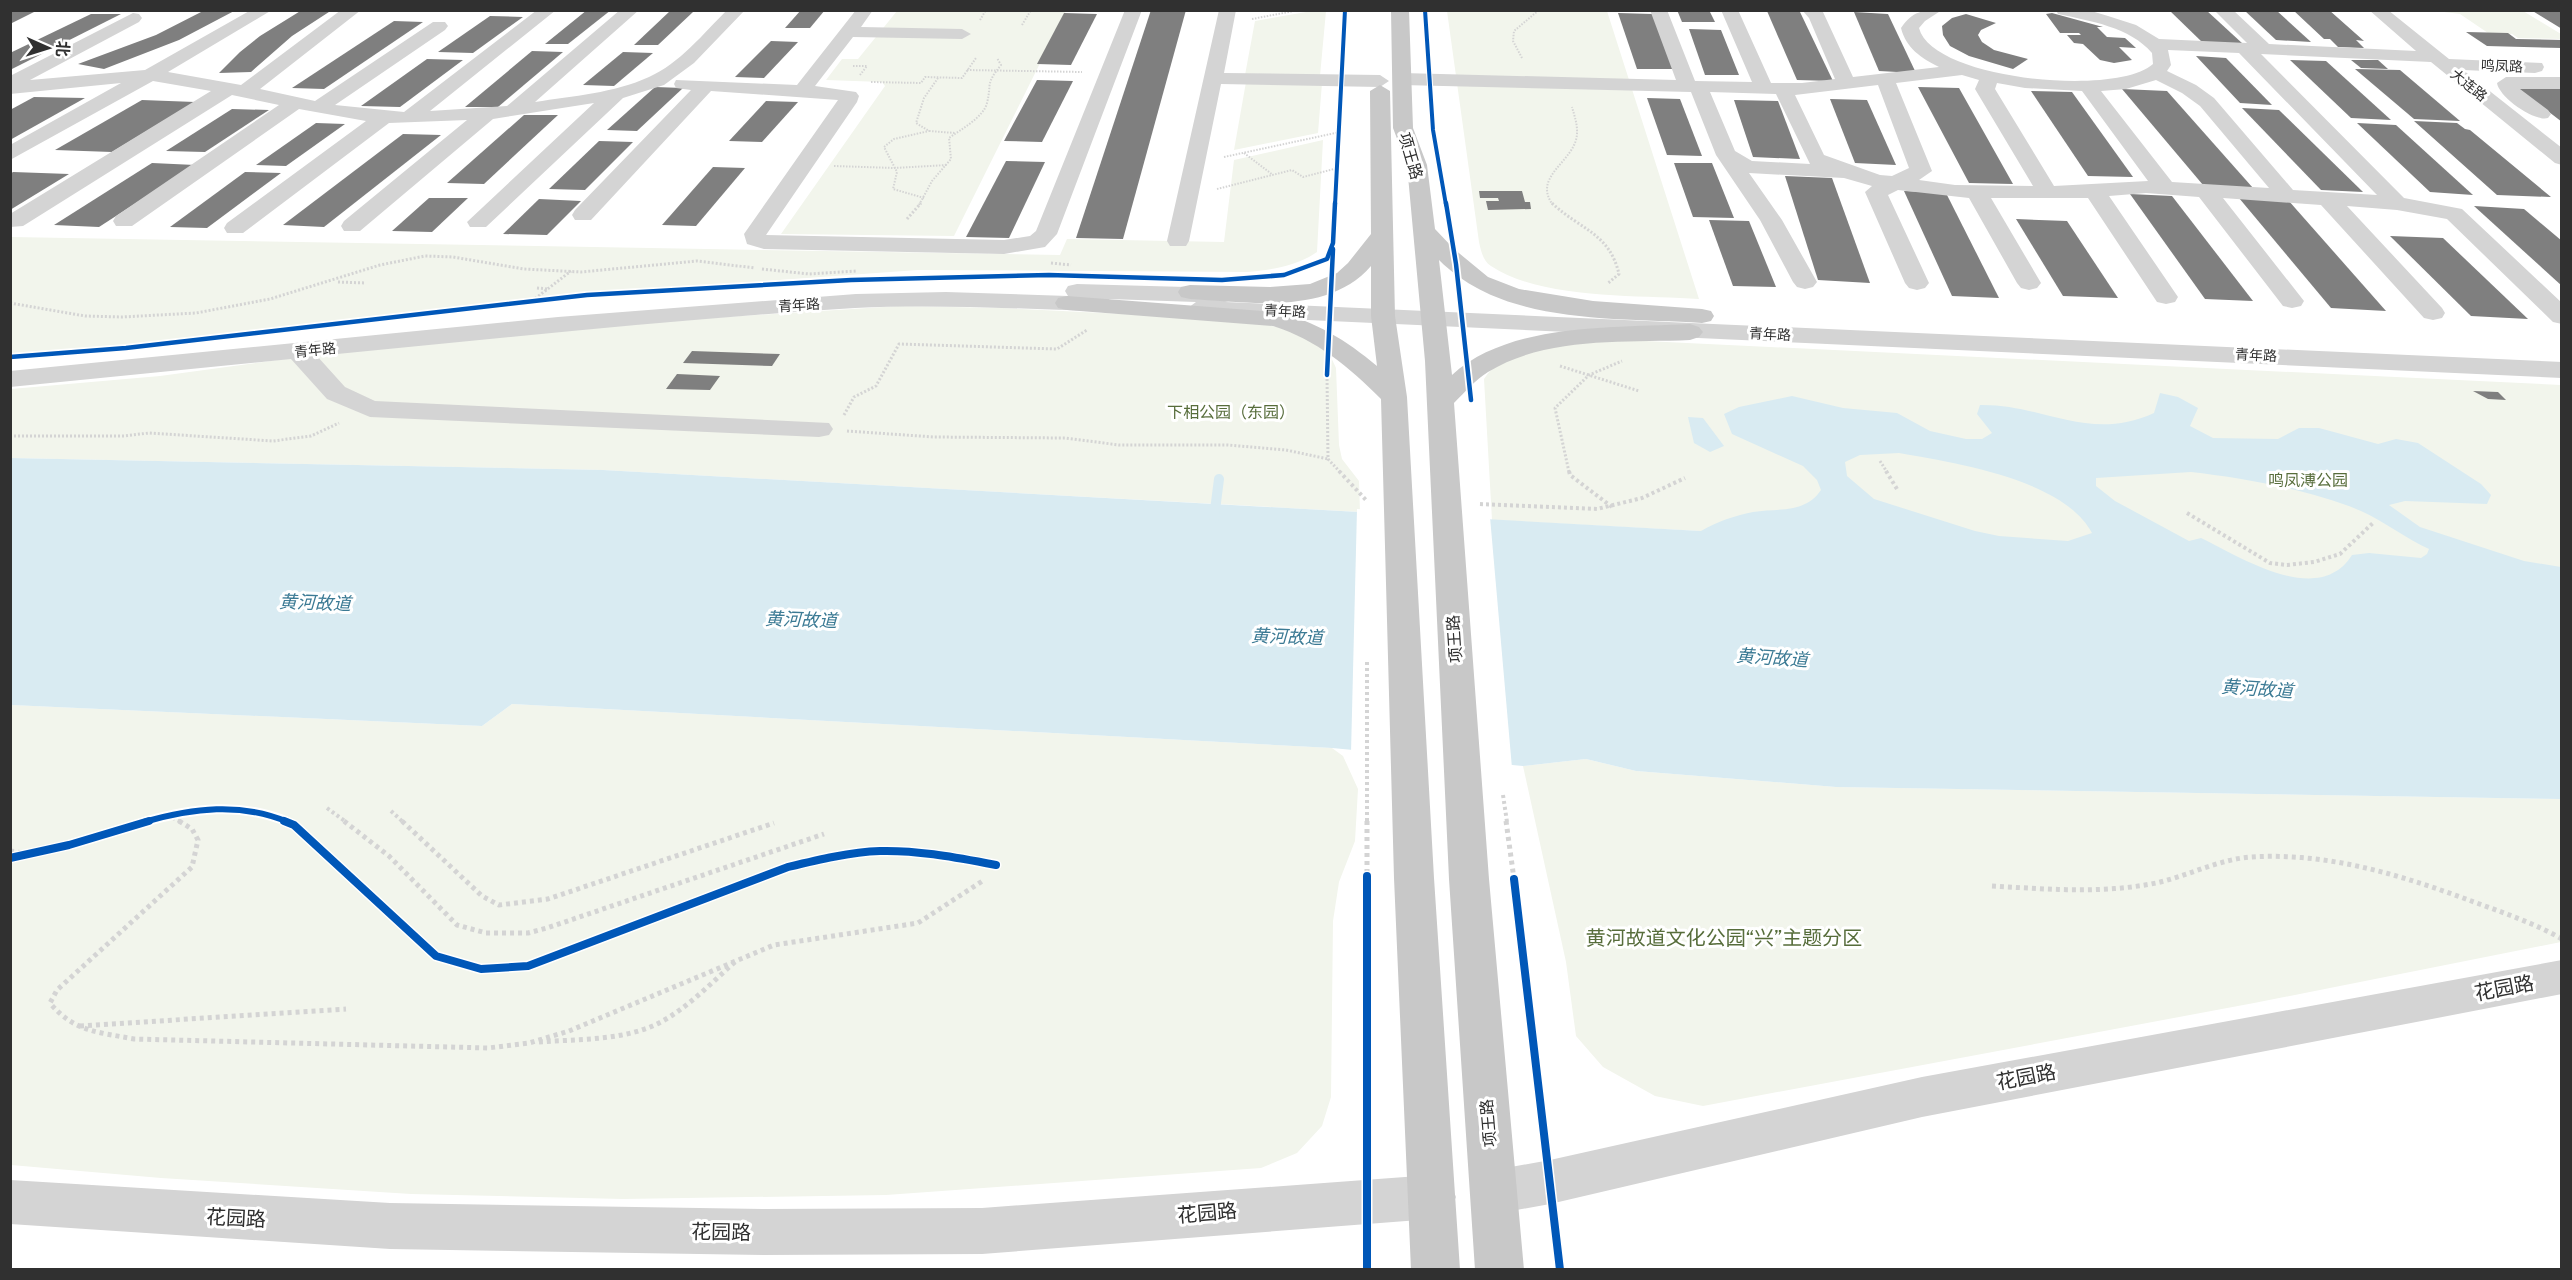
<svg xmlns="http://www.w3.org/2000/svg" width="2572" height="1280" font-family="'Public Sans','Noto Sans SC',sans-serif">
<rect width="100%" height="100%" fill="#fff"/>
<g fill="#f2f5ec">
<path d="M897,11H1066L954,236L781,234L885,86L882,82L826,80L842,59H858Z"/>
<path d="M1312,11H1326L1320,76L1245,75L1255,21Z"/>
<path d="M1447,11H1607L1699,299C1640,295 1542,300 1491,266C1483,261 1481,251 1479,242Z"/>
<path d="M2436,11H2523L2561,34V39L2518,38L2512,34L2488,33L2460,14Z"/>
<path d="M1246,82L1322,83L1318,133L1234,150Z"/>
<path d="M1323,140L1317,252C1297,266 1271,270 1247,272L918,270L586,294L138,344L11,355V237L1060,255L1067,239L1224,242L1234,160Z"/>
<path d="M899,306L1002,308L1246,320L1295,331L1329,353L1336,368L1339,445L1342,459L1359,481L1360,512L603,470L11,458V389L160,376L343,351L617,324Z"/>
<path d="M1604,339L2561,385V578L2305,589L1701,531L1492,520L1484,379C1506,343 1566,345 1604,339Z"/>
<path d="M512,704L1332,748L1343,756L1358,789L1355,841L1339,882L1333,921L1331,1097L1322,1126L1297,1153L1261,1168L886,1195L623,1199L411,1194L161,1178L11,1165V705L482,726Z"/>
<path d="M1586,759L1636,771L1836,787L2561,799V942L2254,1003L1703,1106L1655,1096L1603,1067L1576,1036L1566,962L1523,766Z"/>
</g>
<g fill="#d9ebf2" fill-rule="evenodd">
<path d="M2160,393L2178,397L2198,408L2190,426L2213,438L2278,439L2299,428H2319L2378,444L2396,439L2418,443L2481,484L2491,495L2487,504L2405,501L2389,505L2420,527L2524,561L2561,567V799L1836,787L1636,771L1586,759L1523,766L1332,748L512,704L482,726L11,705V458L603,470L1701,531C1718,521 1734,516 1753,512C1778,508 1805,514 1821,490L1817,480L1803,466L1732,434L1724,414L1739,407L1792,396L1843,408L1897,413L1930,431L1966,439H1982L1992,433L1977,414L1980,405C2045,404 2088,443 2154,413ZM1899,453C1955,463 2063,479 2092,533L2068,541L1999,536L1975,531L1874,499L1847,476L1845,462L1860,455ZM2191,472C2244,478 2311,490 2361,511C2385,522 2405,538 2429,549L2427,554L2421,558L2369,553L2352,555C2319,608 2240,557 2201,538L2189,541L2115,501L2096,486V478Z"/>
<path d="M1688,417L1703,418L1724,446L1710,452L1694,443Z"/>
</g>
<path fill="#fff" d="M1357,509L1490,517L1512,768L1351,753Z"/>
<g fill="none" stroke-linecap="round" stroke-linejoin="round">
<path stroke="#d9ebf2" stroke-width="10" d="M1214,518L1219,479"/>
</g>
<g fill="#7f7f7f">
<path d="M10,10H38L10,24Z"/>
<path d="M205,10H236L179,40L104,69L78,64L156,35Z"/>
<path d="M302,10H332L292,36L251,72L219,73L240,52L260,36Z"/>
<path d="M587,10H611L568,44H545Z"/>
<path d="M801,10H825L810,28H785Z"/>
<path d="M1151,10H1186L1123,239L1076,238Z"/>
<path d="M1677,10H1709L1715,22H1682Z"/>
<path d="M2169,10H2206L2243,44L2203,43Z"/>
<path d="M2244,10H2276L2311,42L2276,40Z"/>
<path d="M2293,10H2329L2364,41L2356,40L2364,48L2338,47L2330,39H2324Z"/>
<path d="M2531,10H2562V29Z"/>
<path d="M670,11L693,12L658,45H634Z"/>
<path d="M1767,11L1800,12L1833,81L1797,80Z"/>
<path d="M1854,12L1888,14L1916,73L1879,71Z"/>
<path d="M1064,13L1097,14L1071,65L1037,64Z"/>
<path d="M1618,13L1653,14L1675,69H1637Z"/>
<path d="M2052,13L2103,27H2097L2107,37L2125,38L2136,48L2119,47L2132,60L2114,63L2100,60L2083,44L2074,43L2067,35H2081L2079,33H2060L2046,14Z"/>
<path d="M91,14H121L10,70V53Z"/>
<path d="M1966,14L1996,23L1981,30L1978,35L1982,42L1994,50L2028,59L2013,69L1969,56L1950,46L1943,35L1942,26L1952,18Z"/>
<path d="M490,16L523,17L473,53L438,52Z"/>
<path d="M394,21L423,22L324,89L292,88Z"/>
<path d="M1689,29L1721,30L1739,75H1705Z"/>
<path d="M2466,32L2508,33L2516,39L2562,40V48L2487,46Z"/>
<path d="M771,41L798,42L764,78L735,77Z"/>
<path d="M532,51L563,52L498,107H465Z"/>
<path d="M623,52L653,53L614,86L583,85Z"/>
<path d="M2196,56L2226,58L2272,105L2240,103Z"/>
<path d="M427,59L463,60L400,107L361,106Z"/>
<path d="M2290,60L2326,61L2391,120L2351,118Z"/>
<path d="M2351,60H2378L2388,69L2361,68Z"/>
<path d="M2355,69L2400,70L2460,121L2414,119Z"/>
<path d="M1037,80L1073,81L1042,142L1004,141Z"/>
<path d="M655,87L683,88L637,131L607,130Z"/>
<path d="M1918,87L1959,88L2013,184L1969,183Z"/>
<path d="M2562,87V122L2519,89H2523Z"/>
<path d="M2122,89L2167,91L2253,188L2203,185Z"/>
<path d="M2031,91L2072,92L2133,177L2088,176Z"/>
<path d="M34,97L85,98L10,140V110Z"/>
<path d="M1647,98L1680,99L1702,156L1667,155Z"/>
<path d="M1830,99L1867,100L1896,165L1855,163Z"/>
<path d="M142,100L195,102L112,152L55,150Z"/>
<path d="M1734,100L1778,101L1800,159L1753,157Z"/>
<path d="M766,101L798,102L762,142L729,141Z"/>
<path d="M2242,108L2279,110L2363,192L2321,190Z"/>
<path d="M232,109L269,110L205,152L166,151Z"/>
<path d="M524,115H558L484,184L447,183Z"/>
<path d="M2414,121L2457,123L2465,129L2470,130L2551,197L2497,195Z"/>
<path d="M316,123L345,124L286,166L256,165Z"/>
<path d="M2357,123L2396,125L2473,195L2430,192Z"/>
<path d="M403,134L441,135L324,227L283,225Z"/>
<path d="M599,141L633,142L585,190L549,189Z"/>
<path d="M1006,161L1045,162L1009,238L966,237Z"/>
<path d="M152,163L195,165L99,227L54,225Z"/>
<path d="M1674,163H1712L1734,218L1693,217Z"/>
<path d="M713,167L745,168L696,226L662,225Z"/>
<path d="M13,172L69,174L10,210V174Z"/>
<path d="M245,172L281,173L207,228L170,227Z"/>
<path d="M1785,176L1832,178L1870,283L1818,280Z"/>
<path d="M1479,191H1522L1525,202H1530L1531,209L1488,210L1486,201H1499L1498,198H1480Z"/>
<path d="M1904,191L1946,193L1999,298L1952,296Z"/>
<path d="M2130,194L2172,196L2253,301L2205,299Z"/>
<path d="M429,198H468L432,232L392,231Z"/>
<path d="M2239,198L2288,200L2386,311L2331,308Z"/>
<path d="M539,199L581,201L547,235L503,234Z"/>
<path d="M2474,206L2524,209L2562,241V286Z"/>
<path d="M2016,219L2067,221L2118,298L2063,296Z"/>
<path d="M1709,220L1749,221L1776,287L1733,286Z"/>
<path d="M2390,236L2443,238L2528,319L2471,316Z"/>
<path d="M692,351L780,354L772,366L683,363Z"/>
<path d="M677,374L720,376L710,390L666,389Z"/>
<path d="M2473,391L2498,392L2506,400L2488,399Z"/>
</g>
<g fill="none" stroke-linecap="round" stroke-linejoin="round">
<g stroke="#d4d4d4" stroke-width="2" stroke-dasharray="1.5 1.5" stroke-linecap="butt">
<path d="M1252,19L1299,10"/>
<path d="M980,20L986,10"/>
<path d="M1022,25L1031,10"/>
<path d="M1522,58L1513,41L1514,31L1539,10"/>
<path d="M853,66H867L860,75"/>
<path d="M967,70L1082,72"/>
<path d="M938,78L924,98L916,123L929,131L955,133"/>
<path d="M871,82L921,83L925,77L962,78L976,58"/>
<path d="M1244,153L1273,175"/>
<path d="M1224,157L1340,132"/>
<path d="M834,166L894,168L947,165"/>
<path d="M1217,189L1292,170L1303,177L1338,168"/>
<path d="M924,198L893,189L897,172L884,147L894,139L929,131"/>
<path d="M919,205L932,181L951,159L949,138C960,130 984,117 987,103C992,82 985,85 1001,65L997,58"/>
<path d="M1553,205C1533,178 1569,164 1576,140C1579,128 1575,118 1572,107"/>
</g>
<g stroke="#d4d4d4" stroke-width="3" stroke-dasharray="2 2" stroke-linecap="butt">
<path d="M1552,203C1580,230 1609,232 1619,274L1607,284"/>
<path d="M907,219L921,203"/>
<path d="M1051,263L1071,265"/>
<path d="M762,269L809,274L856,271"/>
<path d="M338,282L366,283"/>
<path d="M537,288L548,289"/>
<path d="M532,301L571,271"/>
<path d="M10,303L85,316L122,317L196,313L270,299L380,265L425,256L453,257L524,269L581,272L697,261L755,268"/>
<path d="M1560,366L1639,391"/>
<path d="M1327,375L1328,459L1340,472"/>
<path d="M844,415L854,397L876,386L899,344L1057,349L1087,330"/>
<path d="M847,431L934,437L1065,438L1119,445H1228L1286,450L1328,459"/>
<path d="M10,436H124L149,433L273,441L311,436L339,423"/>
<path d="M1880,461L1887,472"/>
<path d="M1569,472L1555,408L1589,375L1622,361"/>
</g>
<g stroke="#d4d4d4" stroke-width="4" stroke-dasharray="3 3" stroke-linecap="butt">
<path d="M1339,471L1366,500"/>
<path d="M1569,471L1570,475L1612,507"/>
<path d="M1886,471L1897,489"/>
<path d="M1480,504L1597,509L1642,498L1685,478"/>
<path d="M2187,513L2270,563L2287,565L2314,562L2340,554L2374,522"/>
<path d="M1367,662V822"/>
<path d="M1503,795L1507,822"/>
<path d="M327,808L346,822"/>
<path d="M391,811L403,822"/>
<path d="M167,815L181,822"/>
</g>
<g stroke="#d4d4d4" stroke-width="5" stroke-dasharray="4 4" stroke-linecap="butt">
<path d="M179,821L192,829L198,840L192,867L57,990L50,1003C74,1032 98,1032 134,1039L488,1048L529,1043L569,1031L774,945L918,923L984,880"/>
<path d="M344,821L389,856L457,925L486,933H528L547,928L824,834"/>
<path d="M402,821L482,896L499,905L548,899L774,823"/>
<path d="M1367,821V876"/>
<path d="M1506,821L1514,879"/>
<path d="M10,851L30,854"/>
<path d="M1992,886C2046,889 2102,894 2156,883C2188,876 2219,859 2252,857C2328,852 2404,876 2474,902C2504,913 2534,923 2562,939"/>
<path d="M80,1026L346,1009"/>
<path d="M539,1042C577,1039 621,1041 657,1024C687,1009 711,983 736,961"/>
</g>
<g fill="#d4d4d4" fill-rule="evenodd">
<path d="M251,10H272L168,72L241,85L341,10H361L260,89L315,101L433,22H445L448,26L445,30L335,105L404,112L537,10H556L430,111L507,106L620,10H639L535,102C573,96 614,93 649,77C679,64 704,33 727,10H745L694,63L664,85L623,98L486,227H470L467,222L594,103L493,119L360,231H344L341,226L344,221L467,120L389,123L243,233H227L224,228L227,223L366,121L299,109L132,226H116L113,221L116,216L279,105L232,95L23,226L10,227V214L211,91L153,81L10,160V145L121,83L10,94V76L133,13L139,14L142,18L139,22L30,80L145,70Z"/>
<path d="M856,10H873L861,27L962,29L971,34L962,39L853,37L815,86L856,92L859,96L857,102L766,235L1004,240L1030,236L1036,231L1125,10H1142L1057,234L1045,247L1004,254L764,249L747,244L744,234L838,100L711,91L591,220H575L572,215L575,210L691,90L676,88L674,84L676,80L797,85Z"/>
<path d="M1219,10H1236L1224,73L1380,75L1389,81L1380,87L1221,84L1189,241L1186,246H1170L1167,241Z"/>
<path d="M1650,10H1667L1695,81L1752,82L1721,10H1738L1771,83H1802L1835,79L1809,18L1802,10L1823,12L1853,77L1939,67C1921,58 1906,48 1901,28C1913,11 1922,10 1942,10L1925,21L1919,28C1932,80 2117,97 2153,64L2152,53C2130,27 2090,21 2058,14L2056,10H2088L2108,16L2136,25L2159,39L2247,43L2214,10H2233L2269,44L2416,51L2369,10H2388L2449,59L2542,63L2544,67L2542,71L2535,73L2463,70L2562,148V165L2555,163L2431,62L2261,54L2404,198L2462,209L2562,303V324L2553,322L2447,219L2397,210L2347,206L2442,308L2445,313L2442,318L2433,320L2424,318L2321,205L2223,198L2304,301L2301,306L2292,308L2283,306L2199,197L2146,193L2109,196L2178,297L2175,302L2166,304L2157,302L2088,198H1991L2041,283L2037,288L2029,290L2021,288L2017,283L1969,198L1898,190L1888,195L1929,283L1925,288L1917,290L1909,288L1905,283L1865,192L1872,186L1844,178L1749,173L1782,220L1817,282L1813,287L1805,289L1797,287L1793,282L1760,220L1716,155L1691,92L1402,85L1393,79L1402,73L1676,80ZM2168,50L2239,53L2377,195L2293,190L2214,98L2196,85L2167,71L2171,65ZM1962,75L1979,80L1975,89L2033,186L1955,185L1919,180L1932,171L1896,83ZM2156,80L2182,93L2200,106L2269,188L2172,182L2101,91L2126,89ZM1997,83L2025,88L2082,91L2148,181L2054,186L1995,89ZM1878,85L1909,168L1892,176L1880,175L1824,155L1795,95ZM1710,92L1776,94L1810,164L1752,161L1735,151Z"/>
<path d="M2506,77H2562V89H2520L2548,110L2551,114L2548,118C2534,122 2499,97 2497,83Z"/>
<path d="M1077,284L1223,288L1232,290L1235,295L1232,300L1225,302L2562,362V378L1200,315L1191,313L1188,308L1196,302L1109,299L1112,304L1109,309L1100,311C1018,309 937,304 855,308C675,319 496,339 317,356L345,387L375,401L829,423L833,429L829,435L819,437L370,417L327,399L291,359L10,387V371L558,317L856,294L946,292L1068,296L1065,291L1068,286Z"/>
<path d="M2562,960V994L1922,1117L1550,1204L1494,1214L1477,1208L1470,1192L1477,1176L1494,1170L1550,1160L1922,1077Z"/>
<path d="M1432,1175L1449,1181L1456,1197L1449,1213L1432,1219L982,1254L763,1255L390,1249L10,1224V1180L390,1203L763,1209L982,1208Z"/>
</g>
<g fill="#c8c8c8" fill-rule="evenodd">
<path d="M1391,10H1409L1413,128L1427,165L1435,229L1454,249L1488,277L1519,289L1593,301L1702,309L1711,311L1714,316L1711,321L1702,323C1615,317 1505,326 1439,260L1452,375C1510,322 1616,328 1690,324L1699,327L1703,332L1699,337L1690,340C1624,343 1547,336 1488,372C1475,380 1465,392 1454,403L1489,879L1524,1270H1475L1449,879L1425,361L1407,165L1393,128Z"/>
<path d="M1380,85L1390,91L1395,316L1407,397L1434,878L1460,1270H1411L1394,878L1381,399C1349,367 1317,340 1273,326L1067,310L1058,308L1055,303L1058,298L1067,296L1276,312C1315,321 1346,340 1377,366L1371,316V266C1328,316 1248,302 1190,299L1181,297L1178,292L1181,287L1190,285L1270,287L1310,284L1337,273L1348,263L1371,234L1370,91Z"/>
</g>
<g stroke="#fff" stroke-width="6">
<g id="cycleway-far3">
<path d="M1425,10L1433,130L1446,205"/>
<path d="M1335,205L1345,10"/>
</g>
</g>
<g stroke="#fff" stroke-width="8">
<g id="cycleway-far2">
<path d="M1446,203L1456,264L1471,400"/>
<path d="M10,357L126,348L587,295L851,280L1049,275L1222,280L1284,275L1327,259L1333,243L1335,203"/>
<path d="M1327,375L1333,249"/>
</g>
</g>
<g stroke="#fff" stroke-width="10">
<path id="cycleway-far1" d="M144,822C193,808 240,802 288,822"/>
</g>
<g stroke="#fff" stroke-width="11">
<g id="cycleway">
<path d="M284,821L294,825L436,956L481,969L528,966L788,867C817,860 850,852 880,851C919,850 958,858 996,865"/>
<path d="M10,858L69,845L149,821"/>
<path d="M1367,876V1270"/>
<path d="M1514,879L1560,1270"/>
</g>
</g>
<use href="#cycleway-far3" stroke="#0057b8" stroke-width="4"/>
<use href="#cycleway-far2" stroke="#0057b8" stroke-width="4.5"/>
<use href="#cycleway-far1" stroke="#0057b8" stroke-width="6"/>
<use href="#cycleway" stroke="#0057b8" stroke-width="8"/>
</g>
<g text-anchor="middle" stroke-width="6" stroke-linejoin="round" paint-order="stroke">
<g font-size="14" fill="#303030" stroke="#fff">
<text transform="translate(2502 66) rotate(2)" y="5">鸣凤路</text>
<text transform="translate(2469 85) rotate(39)" y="5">大连路</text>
<text transform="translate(799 305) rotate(-4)" y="5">青年路</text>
<text transform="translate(1285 311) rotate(3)" y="5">青年路</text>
<text transform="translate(1770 334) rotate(3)" y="5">青年路</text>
<text transform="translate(315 350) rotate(-6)" y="5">青年路</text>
<text transform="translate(2256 355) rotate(3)" y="5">青年路</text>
</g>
<g font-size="16" fill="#303030" stroke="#fff">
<text transform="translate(1411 156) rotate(74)" y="6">项王路</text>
<text transform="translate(1454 639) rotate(-94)" y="6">项王路</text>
<text transform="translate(1488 1123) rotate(-95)" y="6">项王路</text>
</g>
<g font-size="16" fill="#576d3b" stroke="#fff">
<text x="1231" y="418">下相公园（东园）</text>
<text x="2308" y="486">鸣凤溥公园</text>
</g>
<g font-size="18" font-style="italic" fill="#3b7a94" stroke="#fff">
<text transform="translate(315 603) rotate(2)" y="6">黄河故道</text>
<text transform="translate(801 620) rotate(2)" y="6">黄河故道</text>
<text transform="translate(1287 637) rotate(2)" y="6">黄河故道</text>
<text transform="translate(1772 658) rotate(4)" y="6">黄河故道</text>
<text transform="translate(2257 689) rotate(4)" y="6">黄河故道</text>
</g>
<g font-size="20" fill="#576d3b" stroke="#fff">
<text x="1724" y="945">黄河故道文化公园“兴”主题分区</text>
</g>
<g font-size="20" fill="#303030" stroke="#fff">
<text transform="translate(2504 988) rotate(-11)" y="7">花园路</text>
<text transform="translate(2026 1077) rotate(-11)" y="7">花园路</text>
<text transform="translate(1207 1213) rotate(-5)" y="7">花园路</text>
<text transform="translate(236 1218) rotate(3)" y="7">花园路</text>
<text transform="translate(721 1232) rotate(1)" y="7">花园路</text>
</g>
</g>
<rect width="2572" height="1280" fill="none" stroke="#303030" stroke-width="24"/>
<g transform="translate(48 48) rotate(93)" stroke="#ffffff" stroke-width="4.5" paint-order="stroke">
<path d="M0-4.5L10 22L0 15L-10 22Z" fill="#303030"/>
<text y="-9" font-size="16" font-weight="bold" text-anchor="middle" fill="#303030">北</text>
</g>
</svg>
